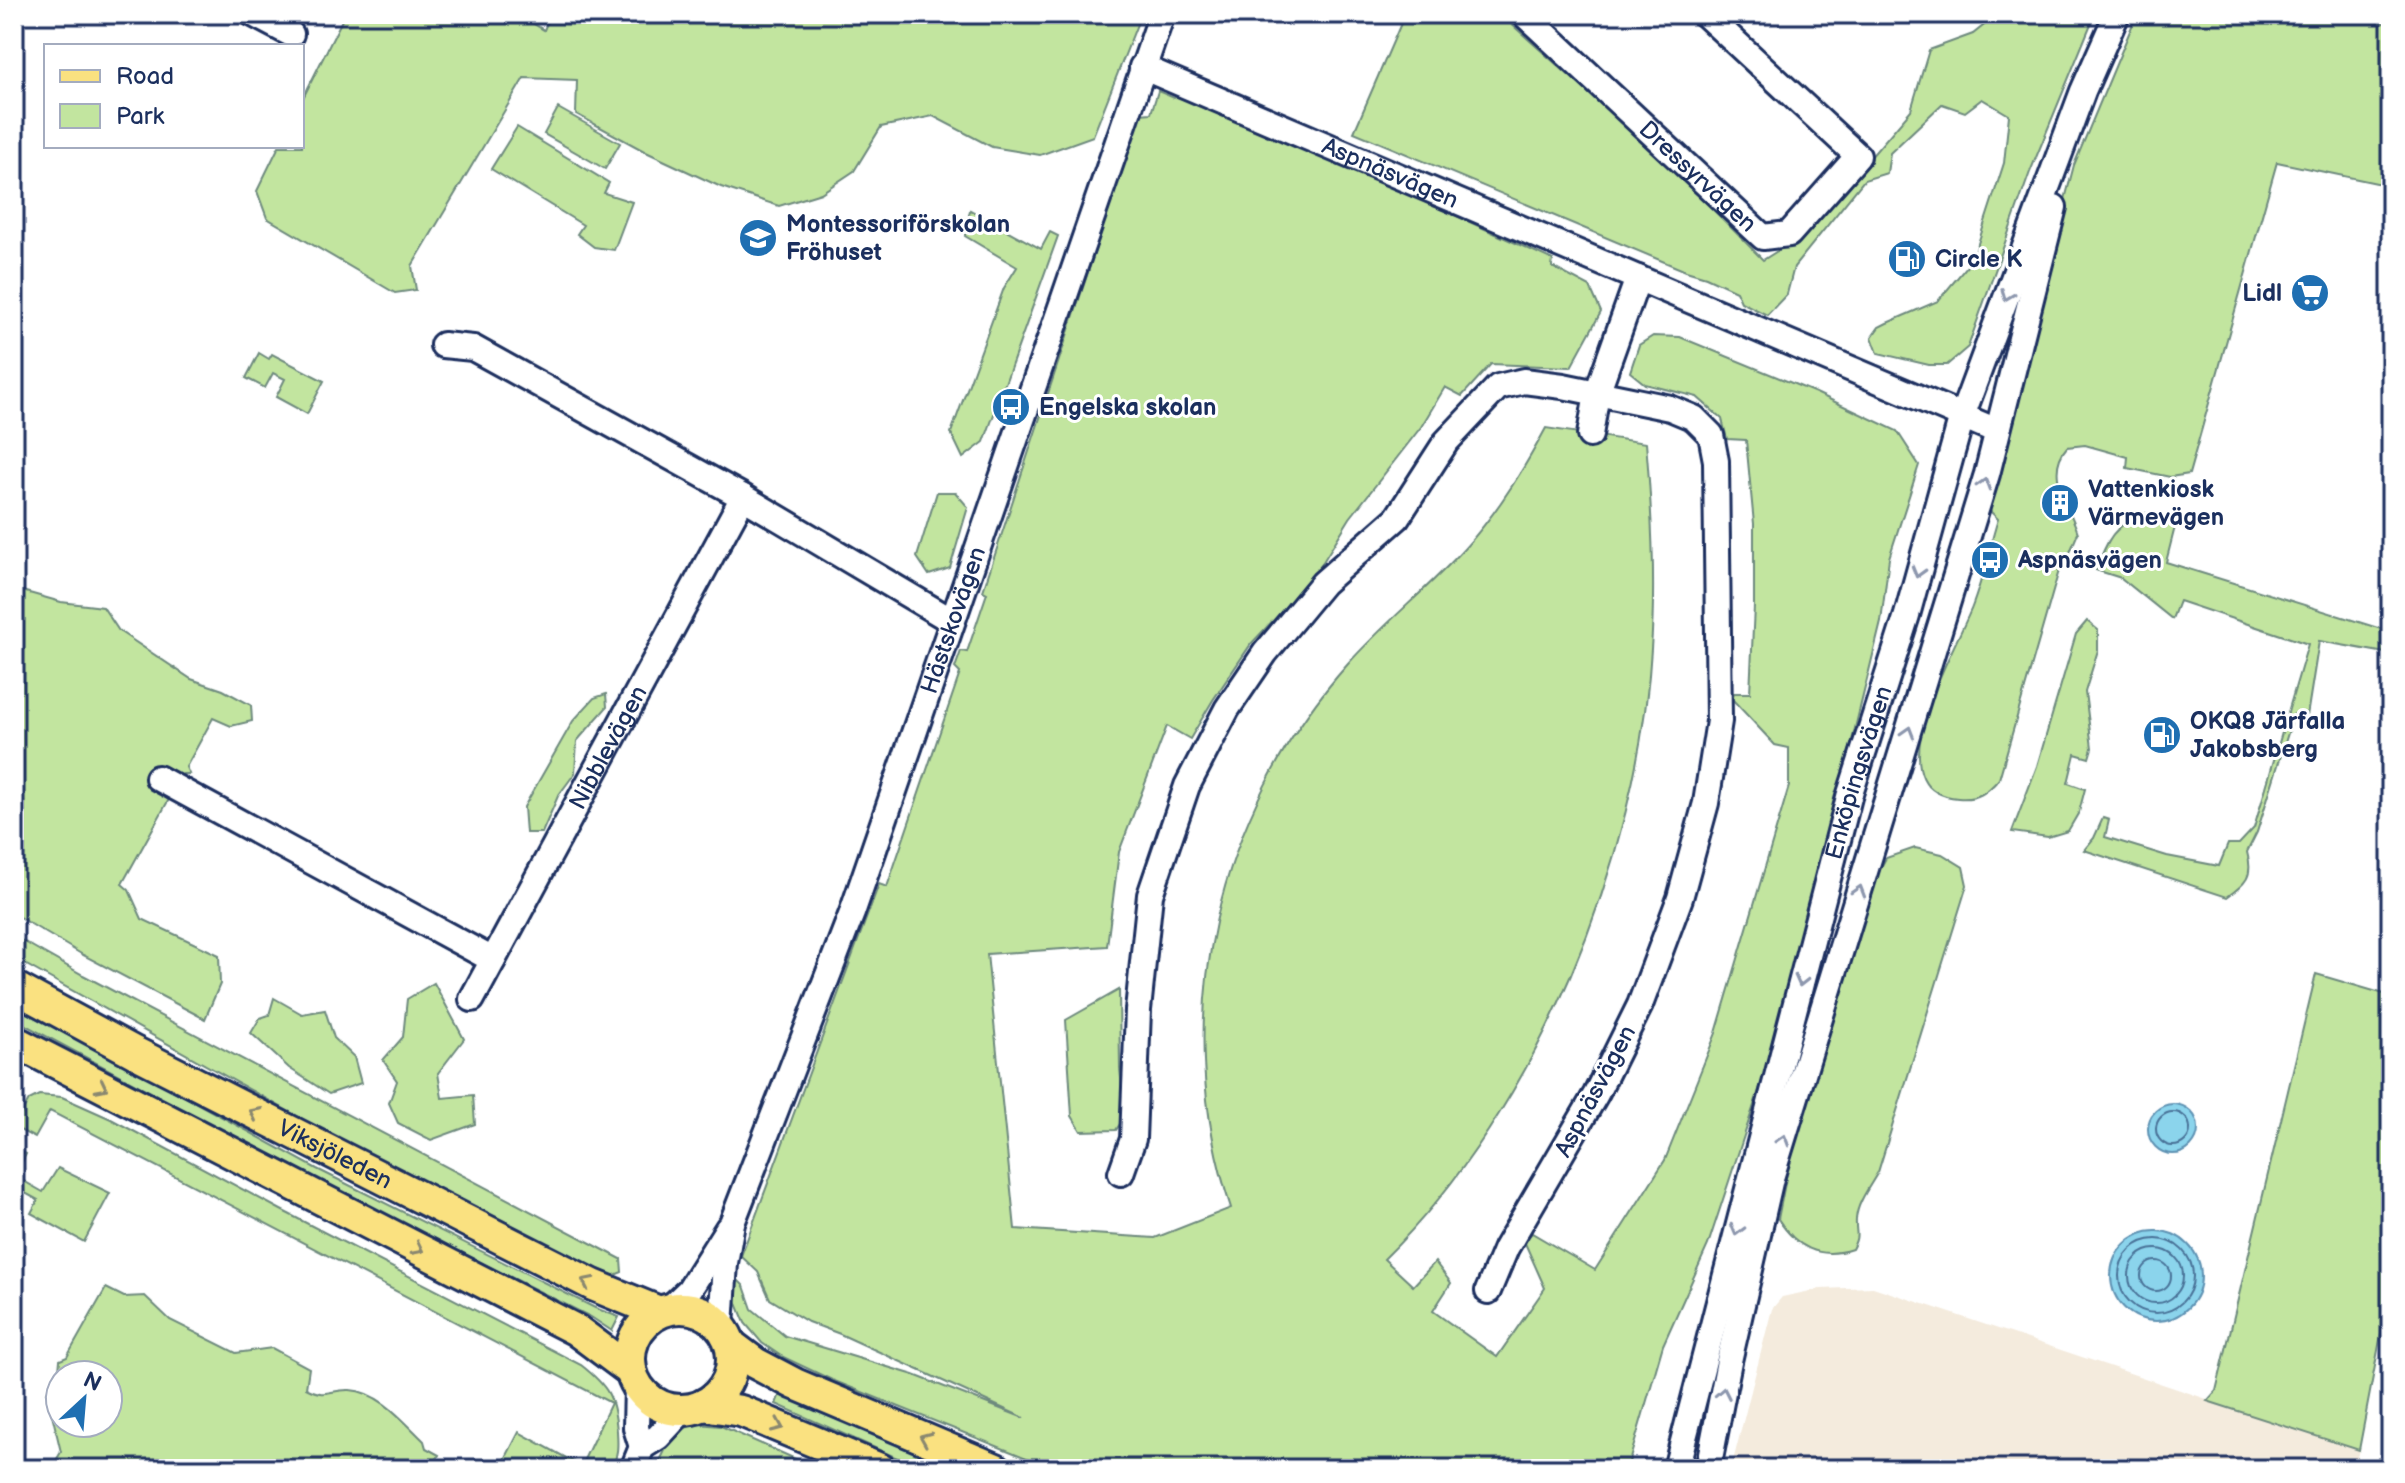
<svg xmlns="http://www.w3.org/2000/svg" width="2405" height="1483" font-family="'Balsamiq Sans',sans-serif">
<rect width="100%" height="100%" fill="#fff"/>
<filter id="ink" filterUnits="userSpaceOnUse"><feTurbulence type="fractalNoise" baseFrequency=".0125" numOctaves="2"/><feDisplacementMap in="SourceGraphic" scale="16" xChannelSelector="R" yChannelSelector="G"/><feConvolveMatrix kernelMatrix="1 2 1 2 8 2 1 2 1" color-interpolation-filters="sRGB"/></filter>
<g filter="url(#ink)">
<path fill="#f4ebdd" d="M1873,1287L2359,1450L2354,1469H1731L1772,1309L1782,1297L1820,1289Z"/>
<g fill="#c2e59f" stroke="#6e8a7e" stroke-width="2" fill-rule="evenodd">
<path d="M345,14H517L544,30L547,23L539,14H1141L1093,136L1040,155L992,147L933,116L881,127L854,171L821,193L779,206L721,187L646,152L576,114L577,80L524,78L412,266L416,290L395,293L267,218L257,191L279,146H302V100Z"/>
<path d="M1405,14H1500L1664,160L1763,260L1806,233L1911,110L1929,50L1973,34L1998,14H2095L2030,172L1968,347L1947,365H1929L1878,353L1872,337L1879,327L1887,323L1938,301L1973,259L2004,163L2009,115L1982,99L1965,112L1942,104L1890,153L1887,173L1864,180L1794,267L1787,294L1767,315L1741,302L1736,291L1706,277L1686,271L1354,132Z"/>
<path d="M2137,14H2309L2391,24V186L2277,162L2189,474L2170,477L2127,468L2128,457L2085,445L2067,447C2044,473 2069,505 2078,533L2068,557L2062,560L1999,779C1987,793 1977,800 1958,798C1870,791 1956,648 1972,607C1983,579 1989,548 1998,519L1985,506L2074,165Z"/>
<path d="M1158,91L1174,98L1185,92L1553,260L1552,267L1590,287L1601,312L1571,367L1491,364L1462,396L1445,387L1421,427L1350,518L1313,578L1251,644L1213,700L1190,739L1167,726L1119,852L1107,946L987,954L1015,1229L1155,1238L1231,1208C1168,1019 1216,812 1348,664C1384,623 1428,589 1464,549C1497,513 1523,471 1546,428L1646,443C1652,511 1656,580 1651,649C1639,859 1536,1111 1384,1259L1413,1286L1435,1262L1451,1283L1433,1311L1497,1357L1545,1288L1524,1241L1532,1233L1595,1270L1665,1160L1716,1033L1789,786V748L1775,745L1732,699L1734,693H1750L1754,606V524L1746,440L1727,439L1722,419L1697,397L1645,384L1630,372L1639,345L1653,336L1680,337L1816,393L1897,431L1919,465L1889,558L1881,622L1788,1002L1708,1245L1663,1345L1627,1469H1054L832,1380L781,1356L762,1343L745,1323L736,1301L735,1277L744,1286L752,1309L785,1336L914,1375L1024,1418L840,1334L808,1322L770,1299L758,1272L741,1256L879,884L887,887L960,673L955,668L961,651L967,652L987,593L983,591L1140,114L1151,113Z"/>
<path d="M558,108L620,143L605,169L544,134Z"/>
<path d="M517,127L609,183L604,193L632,202L614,250L594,247L577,234L583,225L491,169Z"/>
<path d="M970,210L1041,249L1050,232L1058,236L984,442L963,458L951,433L1004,288L1017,267L965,236Z"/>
<path d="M259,353L269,359L272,354L324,381L307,414L276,397L285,379L273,373L265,388L246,378Z"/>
<path d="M937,492H955L968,507L950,568L929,575L917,557Z"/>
<path d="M2145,513L2177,519L2166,562L2391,632V654L2319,641L2307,716L2294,714L2257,832L2247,852C2254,877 2246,883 2227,897L2084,850L2094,838L2103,818L2109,820L2105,837L2167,856L2219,866L2228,844H2239L2254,828L2308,644L2179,601L2172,619L2121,578L2096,570C2108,538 2113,526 2145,513Z"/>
<path d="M22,591L61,602L103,607L119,631L191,679L223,690L251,705L252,721L231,726L213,718L186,767L189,774H183L122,884L129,890L142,919L219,955L220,984L205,1019L83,955L14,914V602L19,604Z"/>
<path d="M2087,621L2098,630V650L2085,692L2092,748L2089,758L2075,754L2068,783L2085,789L2079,812L2068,831L2048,837L2012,832L2037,766L2076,634Z"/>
<path d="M606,694L607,707L577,741L575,773L558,796L542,833H526L524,807L573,721L594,698Z"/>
<path d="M1915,848L1942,854L1963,867L1967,885L1878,1172C1870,1186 1857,1203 1856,1219C1855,1234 1860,1234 1852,1249C1819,1260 1796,1247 1778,1219L1791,1152L1874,880L1886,858Z"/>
<path d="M14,936L83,975L621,1259L622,1272L610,1277L331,1135L14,958Z"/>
<path d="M2316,974L2391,996V1282L2359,1450L2207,1401L2216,1391Z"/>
<path d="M434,983L464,1039L438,1073L442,1098L473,1095L475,1124L431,1140L398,1123L389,1103L397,1081L383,1060L403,1037L407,999Z"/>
<path d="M1119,990L1120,1069L1125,1116L1116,1130L1081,1131L1072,1116L1066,1020Z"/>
<path d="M274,998L302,1014L325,1010L334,1038L354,1057L361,1083L329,1094L289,1068L251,1033L260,1018L269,1015Z"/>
<path d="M14,1003L317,1169L595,1308L619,1317L612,1331L591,1317L306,1175L14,1019Z"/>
<path d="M39,1095L62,1097L111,1119L281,1210L581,1365C609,1387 614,1397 617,1431C618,1446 618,1455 612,1469H506L501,1467L519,1432L581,1466L611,1403L50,1111L35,1138L14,1127L29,1100Z"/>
<path d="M14,1148L26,1154L15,1176L43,1192L58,1168L110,1193L84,1242L31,1213L38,1200L14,1187Z"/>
<path d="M106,1288L124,1297L145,1296L170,1320L236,1353L272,1348L309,1368L306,1388C327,1399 330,1389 350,1390C380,1392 404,1422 424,1441L426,1448L439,1455L432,1469H51L61,1452L47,1393L59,1371L60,1360L67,1357ZM60,1375H108V1423H60Z"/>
<path d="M780,1394L960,1469H922L776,1404Z"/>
<path d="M697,1424L721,1426L818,1469H721L715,1465L705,1469H656C668,1446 670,1430 697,1424Z"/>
</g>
<g fill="#8bd4ec" stroke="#5e92b3" stroke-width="2">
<circle cx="2173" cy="1129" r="25"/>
<circle cx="2156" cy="1276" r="45"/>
</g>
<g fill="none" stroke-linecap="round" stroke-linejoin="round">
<g stroke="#487197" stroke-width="2">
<circle cx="2173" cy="1129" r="17"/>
<circle cx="2156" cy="1276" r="37"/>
<circle cx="2156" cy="1276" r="27"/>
<circle cx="2156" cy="1276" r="15"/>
</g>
<g stroke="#1b2f5e" stroke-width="30">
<g id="minor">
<path d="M253,14L291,34"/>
<path id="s1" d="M1524,14L1763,237L1789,234L1858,156L1705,14"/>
<path id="s2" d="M1142,67L1997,431"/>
<path d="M443,345L473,348L743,497L952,621"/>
<path d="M1590,435L1597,393L1638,278"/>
<path d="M158,778L493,960"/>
<path id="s3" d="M472,999L743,497"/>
<path d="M1121,1173L1133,1139L1138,1010L1150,895L1187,786L1227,709L1265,653L1323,583L1397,518L1446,442L1498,387L1524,381L1563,386L1670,408L1694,418L1711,435L1716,461L1719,721L1706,803L1680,898L1640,1005L1596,1094L1506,1248L1488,1291"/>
<path d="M670,1308L689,1290L728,1228"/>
<path id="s4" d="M721,1326L725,1263L732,1223L852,913L1162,14"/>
<path d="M637,1385L636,1428L642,1447"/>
<path d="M633,1469L642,1447L658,1437L683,1410"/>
<path id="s5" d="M1676,1469L1849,797L1907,615L1962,416L2083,91L2117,14"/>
<path d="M1708,1469L1729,1361L1771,1178L1987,474L2054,207"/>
</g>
</g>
<g stroke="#1b2f5e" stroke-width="36">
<g id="major">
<path id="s6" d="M14,987L134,1052L593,1285L659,1312"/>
<path d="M14,1041L576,1330L631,1371"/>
<circle cx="681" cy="1359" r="51"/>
<path d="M731,1345L755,1363L795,1384L996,1469"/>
<path d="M703,1405L741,1411L880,1469"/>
</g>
</g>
<use href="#minor" stroke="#fff" stroke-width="24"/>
<use href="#major" stroke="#fae180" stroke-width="30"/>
</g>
<defs><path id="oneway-chevron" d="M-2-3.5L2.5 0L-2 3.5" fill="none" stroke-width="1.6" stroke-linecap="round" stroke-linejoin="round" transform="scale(2)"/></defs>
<g stroke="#8d97ae">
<use href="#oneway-chevron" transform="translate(2007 295) rotate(111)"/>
<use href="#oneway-chevron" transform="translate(1984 484) rotate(-73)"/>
<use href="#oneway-chevron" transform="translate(1918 572) rotate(106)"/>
<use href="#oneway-chevron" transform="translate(1908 732) rotate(-73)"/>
<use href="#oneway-chevron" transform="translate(1859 891) rotate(-73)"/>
<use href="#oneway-chevron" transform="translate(1801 981) rotate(104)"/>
<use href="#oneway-chevron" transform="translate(1783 1140) rotate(-73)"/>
<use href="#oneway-chevron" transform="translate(1737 1230) rotate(105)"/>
<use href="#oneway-chevron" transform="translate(1723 1393) rotate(-79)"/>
</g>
<g stroke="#8a886f">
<use href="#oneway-chevron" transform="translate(102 1087) rotate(27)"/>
<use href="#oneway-chevron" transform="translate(255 1113) rotate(-153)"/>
<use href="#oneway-chevron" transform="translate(418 1249) rotate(27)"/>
<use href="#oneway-chevron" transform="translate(587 1282) rotate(-154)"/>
<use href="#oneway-chevron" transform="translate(778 1426) rotate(23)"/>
<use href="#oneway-chevron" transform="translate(925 1438) rotate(-157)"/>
</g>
</g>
<defs>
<g id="school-disc" transform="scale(2)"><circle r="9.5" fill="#1f6fb2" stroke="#fff"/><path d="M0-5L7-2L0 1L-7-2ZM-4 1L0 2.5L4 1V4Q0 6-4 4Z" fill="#fff"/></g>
<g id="fuel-disc" transform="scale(2)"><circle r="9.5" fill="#1f6fb2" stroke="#fff"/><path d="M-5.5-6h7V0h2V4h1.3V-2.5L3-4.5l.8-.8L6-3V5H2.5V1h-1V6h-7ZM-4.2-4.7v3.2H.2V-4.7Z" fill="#fff"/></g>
<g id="supermarket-disc" transform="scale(2)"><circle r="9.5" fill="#1f6fb2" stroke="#fff"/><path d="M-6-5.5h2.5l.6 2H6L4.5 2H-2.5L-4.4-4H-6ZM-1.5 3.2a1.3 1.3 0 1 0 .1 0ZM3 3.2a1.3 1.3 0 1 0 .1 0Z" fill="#fff"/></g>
<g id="bus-disc" transform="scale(2)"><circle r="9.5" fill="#1f6fb2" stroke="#fff"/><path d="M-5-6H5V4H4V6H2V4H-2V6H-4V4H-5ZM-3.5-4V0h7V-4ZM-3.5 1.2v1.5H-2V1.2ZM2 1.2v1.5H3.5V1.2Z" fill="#fff"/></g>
<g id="building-disc" transform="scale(2)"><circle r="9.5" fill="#1f6fb2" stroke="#fff"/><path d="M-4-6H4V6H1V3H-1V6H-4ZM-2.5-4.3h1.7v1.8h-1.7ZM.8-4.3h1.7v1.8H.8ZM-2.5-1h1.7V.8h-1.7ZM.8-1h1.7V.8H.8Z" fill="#fff"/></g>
</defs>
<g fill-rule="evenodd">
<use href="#school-disc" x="758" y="238"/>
<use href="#fuel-disc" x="1907" y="259"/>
<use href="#supermarket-disc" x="2310" y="293"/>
<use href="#bus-disc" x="1011" y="407"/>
<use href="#building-disc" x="2060" y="503"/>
<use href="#bus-disc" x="1990" y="560"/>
<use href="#fuel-disc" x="2162" y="735"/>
</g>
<g text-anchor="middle" stroke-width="6" stroke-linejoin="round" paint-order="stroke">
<g font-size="24" fill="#1b2f5e" stroke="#fff">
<text dy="8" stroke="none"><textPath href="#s2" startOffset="270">Aspnäsvägen</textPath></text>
<text dy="8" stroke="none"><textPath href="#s1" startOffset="238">Dressyrvägen</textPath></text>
<text dy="8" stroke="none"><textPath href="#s4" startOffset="746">Hästskovägen</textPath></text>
<text dy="8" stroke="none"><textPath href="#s3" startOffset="286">Nibblevägen</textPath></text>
<text dy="8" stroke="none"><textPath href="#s5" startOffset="720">Enköpingsvägen</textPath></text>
<text transform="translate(1595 1091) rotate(-62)" y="8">Aspnäsvägen</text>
<text dy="8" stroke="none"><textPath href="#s6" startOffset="362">Viksjöleden</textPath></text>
</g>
<g font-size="24" font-weight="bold" fill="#1b2f5e" stroke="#fff" text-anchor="start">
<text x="786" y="232">Montessoriförskolan<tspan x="786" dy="28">Fröhuset</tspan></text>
<text x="1935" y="267">Circle K</text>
<text x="2282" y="301" text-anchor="end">Lidl</text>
<text x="1039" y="415">Engelska skolan</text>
<text x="2088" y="497">Vattenkiosk<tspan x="2088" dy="28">Värmevägen</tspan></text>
<text x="2018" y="568">Aspnäsvägen</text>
<text x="2190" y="729">OKQ8 Järfalla<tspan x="2190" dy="28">Jakobsberg</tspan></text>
</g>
</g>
<rect width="2405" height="1483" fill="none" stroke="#fff" stroke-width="48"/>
<rect x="24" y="24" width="2357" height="1435" fill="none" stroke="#1b2f5e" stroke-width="3" filter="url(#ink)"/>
<rect x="44" y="44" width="260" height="104" fill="#ffffff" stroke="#a4acbf" stroke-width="2"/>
<rect x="60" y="70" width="40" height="12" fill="#fae180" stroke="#a4acbf" stroke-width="2"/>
<text x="116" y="84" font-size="24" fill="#1b2f5e">Road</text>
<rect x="60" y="104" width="40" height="24" fill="#c2e59f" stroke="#a4acbf" stroke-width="2"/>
<text x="116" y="124" font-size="24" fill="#1b2f5e">Park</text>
<g transform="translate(84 1399) rotate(26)"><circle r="38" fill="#ffffff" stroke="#a4acbf" stroke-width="2"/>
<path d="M0-6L14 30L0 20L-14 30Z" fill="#1f6fb2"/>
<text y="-12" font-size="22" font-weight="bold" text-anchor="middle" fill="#1b2f5e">N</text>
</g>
</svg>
